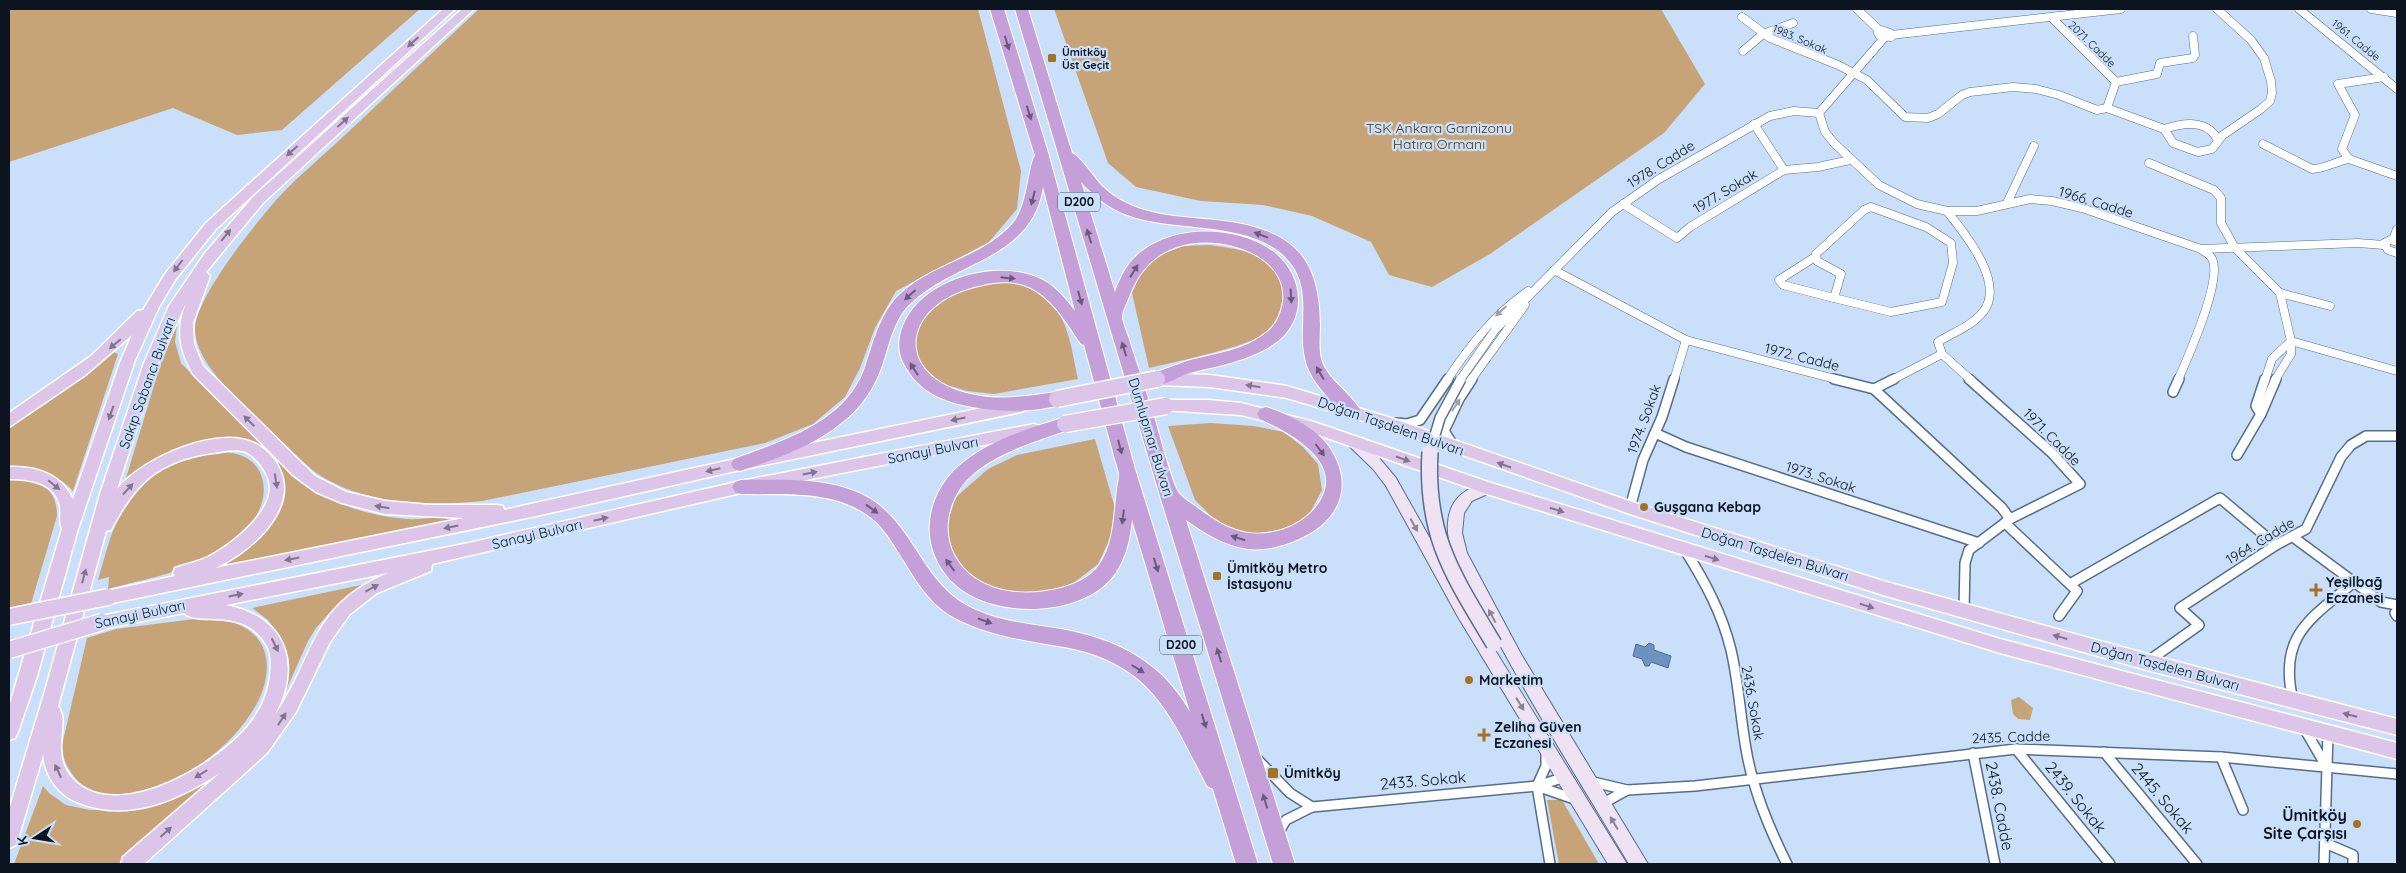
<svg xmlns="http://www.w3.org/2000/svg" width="2406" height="873" font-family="Quicksand,sans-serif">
<rect width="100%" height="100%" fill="#cae0fa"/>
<g fill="#c7a477">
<path d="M9,9H420L282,130L237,135L173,108L9,162Z"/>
<path d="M479,9H978L1021,171L1017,209L989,242L896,291L875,328L860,368L845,397L813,424L765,443L482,501C431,506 372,505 326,479C308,469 287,446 272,432C247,408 198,368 195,332C192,301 256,223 278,198C298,176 323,156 345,135C390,93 434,51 479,9Z"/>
<path d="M1054,9H1661L1705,84L1664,133L1490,254L1432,287L1389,275L1371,242L1312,216L1263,205L1201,201L1136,187L1108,163Z"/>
<path d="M1210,245C1229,248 1249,249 1265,261C1287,278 1290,311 1269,331C1253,346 1175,362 1149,368L1132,293L1141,272L1153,258L1183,246Z"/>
<path d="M1012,282C1021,286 1032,288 1040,294C1069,312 1071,349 1078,379L994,394L967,391L930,380C926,373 919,365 916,357C902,319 943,291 977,284C988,282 1000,283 1012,282Z"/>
<path d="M177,324L175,342L181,363L294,478C327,502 366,516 407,519C422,520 444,515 456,519L212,569L275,506L272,460L216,442L123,488L159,369Z"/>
<path d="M114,352L118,354L73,491C56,472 33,468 9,468V425Z"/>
<path d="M1211,423L1254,426L1284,432L1303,447L1318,464L1322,490L1310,513L1297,524L1279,530L1253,534L1229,528L1212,517L1195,500L1168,426Z"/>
<path d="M1095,439L1115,508L1113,532L1098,564L1071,585L1034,594L1003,591L970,578L954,556L945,530L956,497L988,469L1017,455Z"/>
<path d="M213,452C231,451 254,455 261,475C273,505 244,538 221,554C215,558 206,560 200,563C170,574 139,581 108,589L109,577L98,580C113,528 122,481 179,460C189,456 202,454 213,452Z"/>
<path d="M9,477C36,479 57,485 57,516L31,604L9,608Z"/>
<path d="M366,584L334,608L316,628L308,641L282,699L265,726L247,749L119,864H14L43,786L49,793L66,805L90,810H118L231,758L286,668L284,644L279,636L268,620L252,608Z"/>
<path d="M210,617C235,621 261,629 266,658C279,734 124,838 75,778C66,766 63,760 62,745L87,638L116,629Z"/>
<path d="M2019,697L2033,708L2030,720L2018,719L2013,714L2011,700Z"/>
<path d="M1547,800H1562L1599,864H1559Z"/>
</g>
<path fill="#6d92c0" stroke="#506c90" d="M1649,643L1654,645V650L1671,656L1668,668L1651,662L1649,666H1645L1642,659L1633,656L1636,644L1645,647Z"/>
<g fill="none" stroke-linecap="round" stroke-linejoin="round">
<g stroke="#566d8a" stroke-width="9">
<g id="street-far1">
<path d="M1857,9L1880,31"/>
<path d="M2299,9L2397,89"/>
<path d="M2371,9L2397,13"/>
<path d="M1742,17L1770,38L1838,65L1867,80L1905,117L1928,118L1938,114L1962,95L1970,92L2013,87L2036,89L2059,95L2097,110L2107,108L2116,82L2052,18"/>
<path d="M1881,30L1890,33L1891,37L1880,36L1878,33Z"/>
<path d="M1891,35L2121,9"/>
<path d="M1884,38L1819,113L1825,132L1834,143L1879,185L1917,204L1947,211H1977L2030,199L2052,201L2082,208L2201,249L2358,243L2384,245"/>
<path d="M1743,51L1763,34L1793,23"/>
<path d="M2384,77L2338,84L2355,115L2342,149L2349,159L2397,176"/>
<path d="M2116,82L2157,74L2160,63L2193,58L2195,55L2193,36"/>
<path d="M2107,108L2164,129L2173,143L2198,152L2212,149L2223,135L2261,109L2270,101L2272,93L2271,81L2264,58L2251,40L2217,9"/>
<path d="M1754,124L1784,170"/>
<path d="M2164,129C2183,123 2205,119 2217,138"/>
<path d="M2263,144L2312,169C2325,169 2336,161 2349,159"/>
<path d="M2149,163L2214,190L2221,198V223L2235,248L2280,293L2291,341V354L2275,380"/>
<path d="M2007,203L2034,146"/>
<path d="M1623,204L1677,238L1690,227L1784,170L1818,167L1850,160"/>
<path d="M1871,207L1926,227L1951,243L1953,263L1942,302L1891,312L1834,298L1841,274L1817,261L1816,254L1864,210Z"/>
<path d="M2393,240L2397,229"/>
<path d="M2397,242L2390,240L2384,243L2388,250L2397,253"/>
<path d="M1815,257L1779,280L1783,285L1834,298"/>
<path d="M1554,270L1686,340L1839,380"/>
<path d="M2280,293L2330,306"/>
<path d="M1495,330L1612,212L1659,179L1770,116L1794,111L1819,113"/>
<path d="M2291,341L2397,371"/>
<path d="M1942,354L1938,342C1952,333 1972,326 1983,312C2006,283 1965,234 1947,211"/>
<path d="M1447,380C1470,345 1494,315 1528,291"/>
<path d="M1471,380L1525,305"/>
<path d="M1674,380L1686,340"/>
<path d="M1892,380L1942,354L1971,380"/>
<path d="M2178,380C2187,359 2225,276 2211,257C2209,254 2205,252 2202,250"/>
<path d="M2265,380L2272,359L2291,341"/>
</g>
</g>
<g stroke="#566d8a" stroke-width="12">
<g id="street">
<path d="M1834,379L1874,389L2002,508L2010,519"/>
<path d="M1874,389L1894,379"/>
<path d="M2173,392L2179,379"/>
<path d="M2261,414L2256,406L2265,379"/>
<path d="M1396,423L1407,424L1420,420L1448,379"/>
<path d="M1655,433L1686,447L1979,543"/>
<path d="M1453,445L1444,431L1459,399L1472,379"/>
<path d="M2237,455L2261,414L2276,379"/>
<path d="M1630,508L1643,460L1662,417L1674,379"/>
<path d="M2005,523L2077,591L2059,616"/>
<path d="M2293,537L2381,602L2397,605"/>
<path d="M1685,550C1705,582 1722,613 1731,650C1741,692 1741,742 1754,783C1762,811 1774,838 1787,864"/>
<path d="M2070,584L2220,498L2276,545"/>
<path d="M1964,610L1965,563L1969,550L2010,519L2080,484L2052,453L1969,379"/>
<path d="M2395,613L2397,616"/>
<path d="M2147,662L2199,625L2180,608L2276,545L2306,529L2341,457L2351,445L2366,436H2397"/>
<path d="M2293,701C2278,636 2309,620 2354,582"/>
<path d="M2304,728L2326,766"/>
<path d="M2016,749L2110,864"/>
<path d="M2104,752L2197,864"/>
<path d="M1973,753L1995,864"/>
<path d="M2221,757L2243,810"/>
<path d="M1256,758L1290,793L1312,807"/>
<path d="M1589,781L1627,790L1695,786L2016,749L2221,757L2397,774"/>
<path d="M1537,786L1550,864"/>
<path d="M1537,786L1546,766V751"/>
<path d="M1537,786L1577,800"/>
<path d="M1602,804L1627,790"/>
<path d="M1277,835L1286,820L1312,807L1537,786L1565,777"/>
<path d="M2325,843L2353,855V864"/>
<path d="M2324,864L2328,734"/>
</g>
</g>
<g stroke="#566d8a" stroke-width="2">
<g id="secondary">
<path d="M1352,437L1370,447L1396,478L1469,608L1627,864H1608L1458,617L1386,486L1373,469L1345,442L1347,438Z"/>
<path d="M1487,482L1492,484L1494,488L1492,492L1472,501L1464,513L1462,533L1467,553L1521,654L1648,864H1629C1579,780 1526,697 1481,609C1468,583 1445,553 1448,522C1450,498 1466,488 1487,482Z"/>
</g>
</g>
<g stroke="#fff" stroke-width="3">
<g id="primary">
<path d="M443,9H455L216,229L175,280L159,307L135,360L77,532L37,676L18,732L15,738L9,740V707L62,529C59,522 61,514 60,506C55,482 29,479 9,479V467C36,466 60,473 73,499L121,360L132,335L84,376L9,427V413L91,356L137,311L143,310L165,274L206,223Z"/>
<path d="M462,9H474L263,203L206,272L210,276L193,323L194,344L203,366L315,476L346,492L385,501L430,505H497L503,506L504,510L740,458L1021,400L1026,402L1028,406L1026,410L1021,412L740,470L536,516L108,604L102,602L100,597L102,592L175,576L173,573L175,568C186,564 197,562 208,557C231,545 280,508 268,478C264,468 256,457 246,452C236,448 222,452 212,453C158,461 135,483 111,530L106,531L58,706C72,725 46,756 77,783C124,822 223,761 252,721C262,707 268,693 270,676C271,666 272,655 267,646C244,605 197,627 184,613L102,629L96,627L94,622L96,617L469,543L741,481L1034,424L1039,426L1041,430L1039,434L741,493L432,564L431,571L377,593L350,614L330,642L296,712L267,753L144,864H121L123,857L220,773C176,801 128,823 77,802C58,795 45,775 43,755L18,839L16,845L9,848V810L45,691L100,494L144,363L169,306L205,253L253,197ZM186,303C176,330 179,349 193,374L293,475L316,492L342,503L385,514L464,518L215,568C249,553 298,511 280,470C276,460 268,451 258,445C220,423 143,458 117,489L158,363ZM388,573C309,607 317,654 275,715C302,663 286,617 226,605Z"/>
<path d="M1157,373L1210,375L1287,386L1391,418L1632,502L1883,581L2147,654L2397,719V735L2147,670L1883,595L1630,514L1383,427L1287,398L1210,387L1157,385L1152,383L1150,379L1152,375Z"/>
<path d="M1166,400H1209L1241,403L1314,422L1488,482L2000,639L2397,743V759L2000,653L1487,494L1313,433L1241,415L1161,410L1159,406L1161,402Z"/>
</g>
</g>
<g stroke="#fff" stroke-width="2">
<g id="highway">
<path d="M990,9H1004L1047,149L1135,469L1258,864H1236L1213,789L1207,786C1169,711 1150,661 1058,646C1023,640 986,635 953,617C930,604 917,582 904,561C895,547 887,532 875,521C838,489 787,495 741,494L735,492L732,487L735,482L741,480C779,480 821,477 857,492C912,515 918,578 966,605C995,621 1029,624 1061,629C1117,639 1162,662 1190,712L1132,520C1130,541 1124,566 1108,582C1074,616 1000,617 962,590C916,556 921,494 965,461C993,439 1031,428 1065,417L1071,419L1074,424L1071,429C1039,440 1005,450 978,470C941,498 935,551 976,579C1001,595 1033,595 1061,588C1075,584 1091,577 1099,565C1117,539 1113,506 1119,477C1120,471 1114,459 1113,452C1103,416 1094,381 1084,345L1081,344C1067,324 1054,300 1031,288C1017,281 998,281 983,285C897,302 890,382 981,396C1006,400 1032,395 1057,392L1063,394L1066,399L1063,404C1031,414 990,412 958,404C936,398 919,389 907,369C898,356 897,341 903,326C921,279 998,257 1043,280C1056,287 1066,299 1075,311L1043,187C1031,260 956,260 911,303C892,320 889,348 880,371C858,430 795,453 740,471L734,469L731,464L734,459C782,441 844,423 864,370C873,344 879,315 899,295C932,263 983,258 1013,223C1028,206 1029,161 1035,156Z"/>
<path d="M1015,9H1028L1072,153C1080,156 1095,179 1102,186C1112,196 1125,203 1138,208C1176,221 1216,216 1254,227C1306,241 1319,275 1320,324C1320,337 1318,351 1322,362C1330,382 1350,392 1360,410L1357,415C1347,418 1342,412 1335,405C1323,392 1308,376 1305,358C1298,328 1312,292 1292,265C1258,218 1178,234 1127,215C1108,208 1094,196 1081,182L1115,292C1119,280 1125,268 1133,259C1167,224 1233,224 1271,250C1302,271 1309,316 1278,341C1265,351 1250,357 1234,362C1219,367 1202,369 1187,374C1178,377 1168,384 1158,385C1156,385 1154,384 1151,384L1149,379L1151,374C1163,370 1175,365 1187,361C1215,353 1244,351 1267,332C1277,324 1281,313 1283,302C1288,257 1230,239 1195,243C1162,247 1140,266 1129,297C1127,302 1122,311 1122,317C1123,326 1129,337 1131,346C1139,370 1147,395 1155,420C1159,433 1172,485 1179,493C1183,499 1193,504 1199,509C1210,517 1223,526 1236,530C1265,540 1304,528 1320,501C1345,461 1288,432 1260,419L1257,414L1260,409L1266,407C1288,414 1316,428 1329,447C1355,486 1339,521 1299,539C1283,546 1265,551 1248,549C1225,546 1204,533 1186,520L1295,864H1273L1160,496Z"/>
</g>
</g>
<use href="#street-far1" stroke="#fff" stroke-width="8"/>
<use href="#street" stroke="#fff" stroke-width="9"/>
<use href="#secondary" fill="#eee2f3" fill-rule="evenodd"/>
<use href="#primary" fill="#dcc5e8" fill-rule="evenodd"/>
<use href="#highway" fill="#c59fd8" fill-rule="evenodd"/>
<g stroke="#566d8a" stroke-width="9" stroke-linecap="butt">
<path id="street-bridge-far1" d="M1460,380L1495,330"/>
</g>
<g stroke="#566d8a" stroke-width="12" stroke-linecap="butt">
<path id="street-bridge" d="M1430,452L1440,418L1461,379"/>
</g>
<g stroke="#566d8a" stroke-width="18" stroke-linecap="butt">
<path id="secondary-bridge" d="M1430,452C1425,536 1453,575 1494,644"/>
</g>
<g stroke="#fff" stroke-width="14" stroke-linecap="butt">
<path id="primary-bridge-far1" d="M1153,380L1157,379"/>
</g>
<g stroke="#fff" stroke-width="19" stroke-linecap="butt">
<g id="primary-bridge">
<path d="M1057,399L1157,379"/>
<path d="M1065,424L1166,406"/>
<path d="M9,617L108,597"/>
<path d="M9,650L102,622"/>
</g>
</g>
<use href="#street-bridge-far1" stroke="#fff" stroke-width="8"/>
<use href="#street-bridge" stroke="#fff" stroke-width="9"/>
<use href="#secondary-bridge" stroke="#eee2f3" stroke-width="15"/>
<use href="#primary-bridge-far1" stroke="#dcc5e8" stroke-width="12"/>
<use href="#primary-bridge" stroke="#dcc5e8" stroke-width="16"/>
</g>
<defs><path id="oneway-solid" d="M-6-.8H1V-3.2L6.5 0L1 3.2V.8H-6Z" transform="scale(1.25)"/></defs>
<g fill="#7e758e">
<use href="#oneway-solid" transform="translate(413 42) rotate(138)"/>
<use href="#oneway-solid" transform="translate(343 122) rotate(-42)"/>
<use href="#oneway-solid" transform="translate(292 151) rotate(138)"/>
<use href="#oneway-solid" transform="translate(226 235) rotate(-51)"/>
<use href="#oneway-solid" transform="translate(178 266) rotate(127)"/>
<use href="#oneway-solid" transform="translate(115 344) rotate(140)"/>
<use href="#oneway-solid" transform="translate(1253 386) rotate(-171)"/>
<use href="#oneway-solid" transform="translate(111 413) rotate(109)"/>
<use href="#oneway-solid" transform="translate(958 419) rotate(168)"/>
<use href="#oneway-solid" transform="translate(249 421) rotate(-135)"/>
<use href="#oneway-solid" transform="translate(1403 459) rotate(19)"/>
<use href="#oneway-solid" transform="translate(1504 465) rotate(-161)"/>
<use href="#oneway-solid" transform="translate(713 470) rotate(167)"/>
<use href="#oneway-solid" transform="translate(810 473) rotate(-11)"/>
<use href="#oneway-solid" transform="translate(276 481) rotate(81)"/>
<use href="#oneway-solid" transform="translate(54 485) rotate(39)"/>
<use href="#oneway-solid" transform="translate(128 489) rotate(-47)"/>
<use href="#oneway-solid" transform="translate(382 507) rotate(-171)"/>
<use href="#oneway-solid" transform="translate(1557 510) rotate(17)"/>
<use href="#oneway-solid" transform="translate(601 519) rotate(-13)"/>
<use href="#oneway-solid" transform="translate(451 527) rotate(169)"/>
<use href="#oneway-solid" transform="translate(1712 558) rotate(17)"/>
<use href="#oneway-solid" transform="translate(292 559) rotate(169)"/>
<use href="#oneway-solid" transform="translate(84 576) rotate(-75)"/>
<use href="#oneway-solid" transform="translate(372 588) rotate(-28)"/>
<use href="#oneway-solid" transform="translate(236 595) rotate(-11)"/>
<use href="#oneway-solid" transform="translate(1867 606) rotate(17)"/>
<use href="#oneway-solid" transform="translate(2060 637) rotate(-164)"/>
<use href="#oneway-solid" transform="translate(275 645) rotate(64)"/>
<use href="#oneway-solid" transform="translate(2350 715) rotate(-166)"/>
<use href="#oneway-solid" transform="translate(282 719) rotate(-57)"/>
<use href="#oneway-solid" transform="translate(58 771) rotate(-115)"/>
<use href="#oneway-solid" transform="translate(201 774) rotate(148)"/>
<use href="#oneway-solid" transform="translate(166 832) rotate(-42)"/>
</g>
<g fill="#685a7c">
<use href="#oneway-solid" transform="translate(1007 43) rotate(73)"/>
<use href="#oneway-solid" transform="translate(1029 113) rotate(73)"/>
<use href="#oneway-solid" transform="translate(1033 198) rotate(104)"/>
<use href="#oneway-solid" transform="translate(1261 235) rotate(-159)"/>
<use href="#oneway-solid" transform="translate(1089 236) rotate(-107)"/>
<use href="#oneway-solid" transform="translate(1134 271) rotate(-58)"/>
<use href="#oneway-solid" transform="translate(1008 278) rotate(6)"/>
<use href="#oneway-solid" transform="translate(910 295) rotate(138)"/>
<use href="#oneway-solid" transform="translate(1291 296) rotate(87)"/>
<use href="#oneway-solid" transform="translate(1080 298) rotate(75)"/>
<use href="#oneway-solid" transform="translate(1124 349) rotate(-107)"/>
<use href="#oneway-solid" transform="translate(914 369) rotate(-123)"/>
<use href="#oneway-solid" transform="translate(1320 373) rotate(-120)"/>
<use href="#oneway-solid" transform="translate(1120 447) rotate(75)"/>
<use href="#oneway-solid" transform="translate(1320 450) rotate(53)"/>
<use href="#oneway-solid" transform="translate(872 509) rotate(36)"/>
<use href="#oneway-solid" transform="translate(1123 517) rotate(97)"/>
<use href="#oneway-solid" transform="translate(1238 538) rotate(-163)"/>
<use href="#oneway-solid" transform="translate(950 565) rotate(-126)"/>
<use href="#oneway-solid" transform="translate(1156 565) rotate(73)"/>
<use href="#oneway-solid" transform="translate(985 621) rotate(19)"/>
<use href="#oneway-solid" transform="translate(1219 655) rotate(-107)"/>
<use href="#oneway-solid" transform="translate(1138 669) rotate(32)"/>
<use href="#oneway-solid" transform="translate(1204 721) rotate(73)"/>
<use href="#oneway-solid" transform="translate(1265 801) rotate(-107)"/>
</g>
<g fill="#9da1a5">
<use href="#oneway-solid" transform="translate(1501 311) rotate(138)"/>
<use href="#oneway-solid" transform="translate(1456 405) rotate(-57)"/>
</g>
<g fill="#888594">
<use href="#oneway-solid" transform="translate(1414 525) rotate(61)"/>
<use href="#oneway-solid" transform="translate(1492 616) rotate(-118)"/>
<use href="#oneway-solid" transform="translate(1520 704) rotate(58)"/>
<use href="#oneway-solid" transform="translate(1614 823) rotate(-121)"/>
</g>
<g fill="#a37227" stroke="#cae0fa" stroke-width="2">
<rect x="1047" y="53" width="10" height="10" rx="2.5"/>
<circle cx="1644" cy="507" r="5"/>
<rect x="1212" y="571" width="10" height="10" rx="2.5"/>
<path d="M2313.5 582.5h5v5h5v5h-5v5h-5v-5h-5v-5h5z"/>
<circle cx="1469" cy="680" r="5"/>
<path d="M1481.5 727.5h5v5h5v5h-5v5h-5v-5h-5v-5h5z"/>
<rect x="1267" y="767" width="12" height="12" rx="2.5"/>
<circle cx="2357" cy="824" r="5"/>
</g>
<g text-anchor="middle" stroke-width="4.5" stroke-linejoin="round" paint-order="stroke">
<g font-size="11" fill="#0b141f" stroke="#cae0fa">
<text transform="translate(1800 39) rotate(23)" y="4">1983. Sokak</text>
<text transform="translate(2356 40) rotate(39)" y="4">1961. Cadde</text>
<text transform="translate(2092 44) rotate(44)" y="4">2071. Cadde</text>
</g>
<g font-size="11" font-weight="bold" fill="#0b141f" stroke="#cae0fa" text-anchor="start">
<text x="1062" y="56">Ümitköy<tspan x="1062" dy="13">Üst Geçit</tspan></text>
</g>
<g fill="#cae0fa" stroke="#445161" stroke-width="1">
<rect x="1058" y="192.5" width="42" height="19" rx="4"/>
<rect x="1160" y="635.5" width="42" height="19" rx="4"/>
</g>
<g font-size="12" font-weight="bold" fill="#0b141f">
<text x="1079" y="206">D200</text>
<text x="1181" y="649">D200</text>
</g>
<g font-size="14" fill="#51370e" stroke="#cae0fa">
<text x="1439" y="133">TSK Ankara Garnizonu<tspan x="1439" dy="16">Hatıra Ormanı</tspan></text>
</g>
<g font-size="14" fill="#0b141f" stroke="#cae0fa">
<text transform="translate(1661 164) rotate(-32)" y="5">1978. Cadde</text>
<text transform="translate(1725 191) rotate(-31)" y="5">1977. Sokak</text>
<text transform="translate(2096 202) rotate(17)" y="5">1966. Cadde</text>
<text transform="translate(1802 357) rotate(14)" y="5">1972. Cadde</text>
<text transform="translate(147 383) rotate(-70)" y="5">Sakıp Sabancı Bulvarı</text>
<text transform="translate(1644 419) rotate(-70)" y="5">1974. Sokak</text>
<text transform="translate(1391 426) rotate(19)" y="5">Doğan Taşdelen Bulvarı</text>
<text transform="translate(1151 437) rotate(73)" y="5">Dumlupınar Bulvarı</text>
<text transform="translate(2052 437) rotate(45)" y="5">1971. Cadde</text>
<text transform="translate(933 450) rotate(-11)" y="5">Sanayi Bulvarı</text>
<text transform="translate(1821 477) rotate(18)" y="5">1973. Sokak</text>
<text transform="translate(537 534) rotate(-13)" y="5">Sanayi Bulvarı</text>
<text transform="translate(2260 541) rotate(-31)" y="5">1964. Cadde</text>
<text transform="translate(1775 554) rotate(17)" y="5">Doğan Taşdelen Bulvarı</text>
<text transform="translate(140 614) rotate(-12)" y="5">Sanayi Bulvarı</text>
<text transform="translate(2165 666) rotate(15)" y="5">Doğan Taşdelen Bulvarı</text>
<text transform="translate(1753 703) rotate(80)" y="5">2436. Sokak</text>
<text transform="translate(2011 737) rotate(-2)" y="5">2435. Cadde</text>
</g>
<g font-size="14" font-weight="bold" fill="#0b141f" stroke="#cae0fa" text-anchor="start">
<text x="1654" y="512">Guşgana Kebap</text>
<text x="1227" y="573">Ümitköy Metro<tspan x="1227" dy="16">İstasyonu</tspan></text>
<text x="2326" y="587">Yeşilbağ<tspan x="2326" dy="16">Eczanesi</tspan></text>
<text x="1479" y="685">Marketim</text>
<text x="1494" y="732">Zeliha Güven<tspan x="1494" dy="16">Eczanesi</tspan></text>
<text x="1284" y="778">Ümitköy</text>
</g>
<g font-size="16" fill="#0b141f" stroke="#cae0fa">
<text transform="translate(1423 780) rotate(-5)" y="6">2433. Sokak</text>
<text transform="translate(2076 797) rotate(51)" y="6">2439. Sokak</text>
<text transform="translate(2163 798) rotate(50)" y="6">2445. Sokak</text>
<text transform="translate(2000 806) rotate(79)" y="6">2438. Cadde</text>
</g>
<g font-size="16" font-weight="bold" fill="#0b141f" stroke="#cae0fa" text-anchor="end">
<text x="2347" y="821">Ümitköy<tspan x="2347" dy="18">Site Çarşısı</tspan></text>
</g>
</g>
<rect width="2406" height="873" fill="none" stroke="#0b141f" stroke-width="20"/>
<g transform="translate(35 838) rotate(258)" stroke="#cae0fa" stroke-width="4" paint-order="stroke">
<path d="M0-4L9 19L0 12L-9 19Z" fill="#0b141f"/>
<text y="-8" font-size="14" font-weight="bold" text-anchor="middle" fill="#0b141f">K</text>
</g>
</svg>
